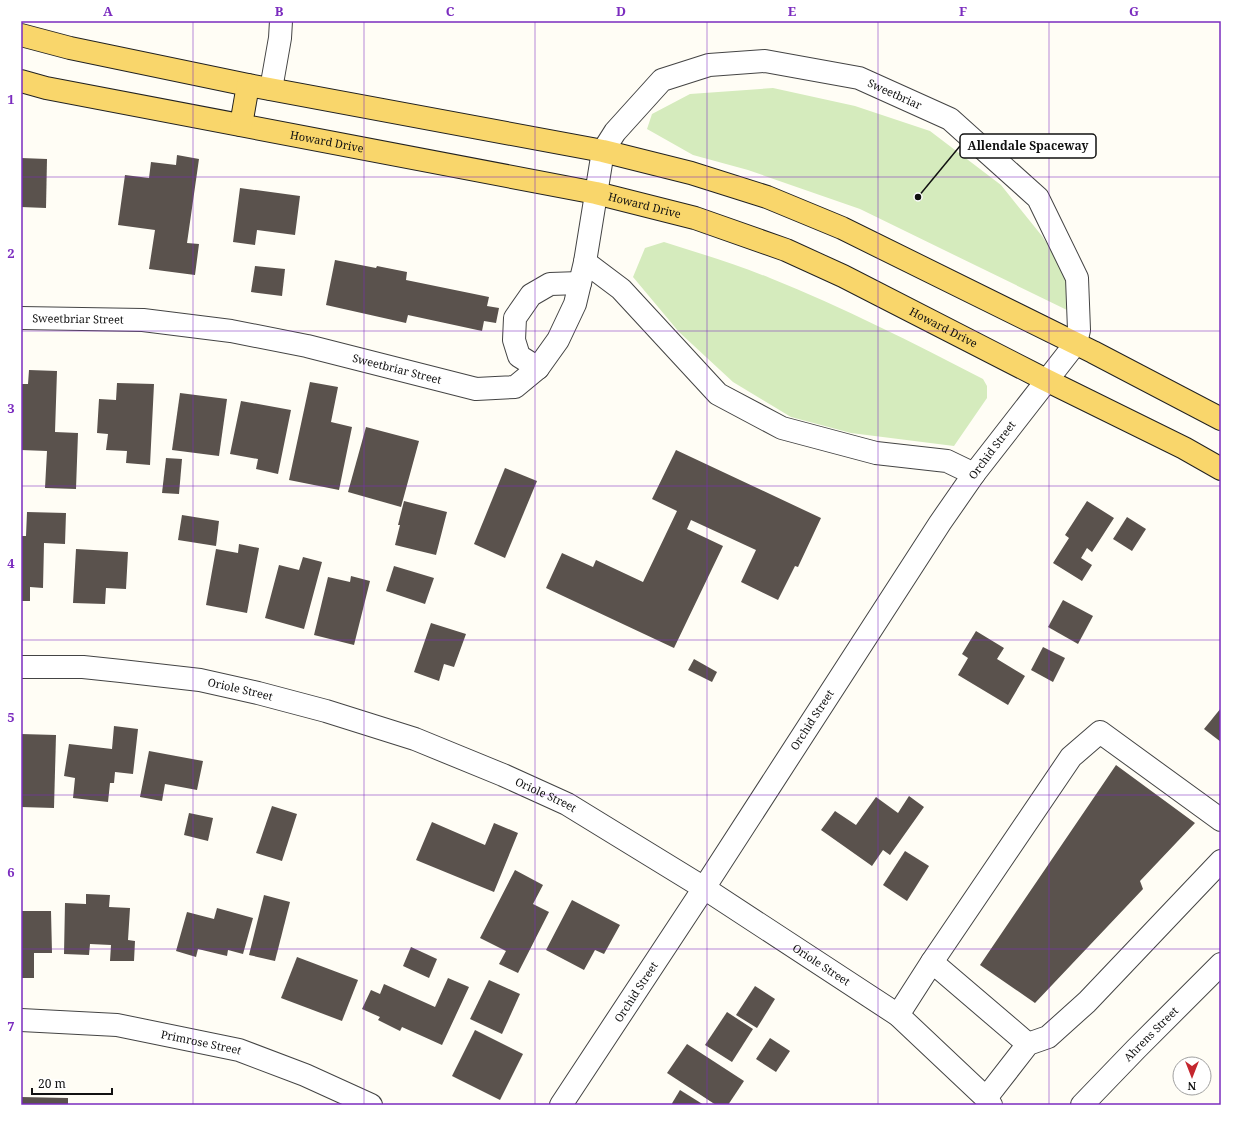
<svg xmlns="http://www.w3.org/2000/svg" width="1242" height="1126" font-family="'Noto Serif',serif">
<rect width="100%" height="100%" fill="#fffdf5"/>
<g fill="#d5ebbd">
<path d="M773,88L855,106L930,131L1001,185L1042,236L1067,274L1069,311L860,209L748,170L693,155L647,129L652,114L690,94Z"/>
<path d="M664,242C699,253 735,264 770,278C843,307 913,343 983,379L987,386V398L954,446L851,433L791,417L733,382L679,332L633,277L645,248Z"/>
</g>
<g fill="#5a524d">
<path d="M177,155L199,159L187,243L199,244L195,275L149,269L155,230L118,225L125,175L149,178L151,162L176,165Z"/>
<path d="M21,158L47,159L46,208L21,207Z"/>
<path d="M240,188L300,196L295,235L257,230L255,245L233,242Z"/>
<path d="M335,260L376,268L377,266L407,272L406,280L489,297L487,306L499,308L496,323L484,321L482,331L408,315L406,323L326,305Z"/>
<path d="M255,266L285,269L282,296L251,292Z"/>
<path d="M29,370L57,371L55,432L78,433L76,489L45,488L47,451L21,450V384H28Z"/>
<path d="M310,382L338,387L331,422L352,427L339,490L289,480Z"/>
<path d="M117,383L154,384L150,465L126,463L127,451L106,450L108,434L97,433L99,399L116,400Z"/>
<path d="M180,393L227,399L219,456L172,450Z"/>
<path d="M241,401L291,410L278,474L256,469L258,459L230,454Z"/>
<path d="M366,427L419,441L401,507L348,492Z"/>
<path d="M676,450L821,518L798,567L795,566L778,600L741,582L756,550L691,520L687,529L723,546L674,648L546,588L562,553L593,567L596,560L643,582L677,511L652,499Z"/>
<path d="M166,458L182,459L179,494L162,493Z"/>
<path d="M505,468L537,481L505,558L474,544Z"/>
<path d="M404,501L447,512L436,555L395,545L400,525H398Z"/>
<path d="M1087,501L1114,518L1092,552L1087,548L1081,558L1092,565L1082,581L1053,563L1069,538L1065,535Z"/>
<path d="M27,512L66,513L65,544L44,543L43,588L30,587V601H21V536H26Z"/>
<path d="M182,515L219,521L216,546L178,540Z"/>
<path d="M1127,517L1146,529L1132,551L1113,539Z"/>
<path d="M239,544L259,548L247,613L206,605L216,549L238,553Z"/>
<path d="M76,549L128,552L126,589L106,588L105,604L73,603Z"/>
<path d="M303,557L322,562L304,629L265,618L279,565L299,570Z"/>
<path d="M394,566L434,578L425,604L386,591Z"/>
<path d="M351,576L370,581L354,645L314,635L328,577L350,582Z"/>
<path d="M1063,600L1093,616L1078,644L1048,627Z"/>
<path d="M431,623L466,634L454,667L444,664L439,681L414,672Z"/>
<path d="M976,631L1004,648L997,659L1025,676L1008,705L958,675L968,658L962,654Z"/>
<path d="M1043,647L1065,658L1053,682L1031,670Z"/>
<path d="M694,659L717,672L712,682L688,670Z"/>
<path d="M1221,708V742L1204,729Z"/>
<path d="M114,726L138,729L133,774L115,772L114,783H110L108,802L73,798L75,778L64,776L69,744L112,749Z"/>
<path d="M21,734L56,735L54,808L21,807Z"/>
<path d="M149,751L203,761L197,790L165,784L162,801L140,797Z"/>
<path d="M1116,765L1195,823L1140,881L1143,889L1035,1003L980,965Z"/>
<path d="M909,796L924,807L890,855L883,850L872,866L821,830L835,811L856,825L876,797L898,813Z"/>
<path d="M272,806L297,814L282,861L256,853Z"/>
<path d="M189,813L213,818L208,841L184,835Z"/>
<path d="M432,822L485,845L494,823L518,833L494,892L416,860Z"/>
<path d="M905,851L929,866L907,901L883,885Z"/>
<path d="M515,870L543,885L533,904L549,912L518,973L499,964L506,951L480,938Z"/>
<path d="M86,894L110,895L109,907L130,908L128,940L135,941L134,961H110L111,945L90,944L89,955L64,954L65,903L86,904Z"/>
<path d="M264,895L290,902L275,961L249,955Z"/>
<path d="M572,900L620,925L604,954L595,950L584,970L546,950Z"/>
<path d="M217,908L253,918L243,954L228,950L227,956L198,949L196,957L176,951L187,912L214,919Z"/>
<path d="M21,911H51L52,953H34V978H21Z"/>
<path d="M411,947L437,959L429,978L403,966Z"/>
<path d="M297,957L358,980L342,1021L281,998Z"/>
<path d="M448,978L469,987L442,1045L402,1027L400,1031L378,1020L380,1017L362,1009L371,990L380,994L384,984L435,1007Z"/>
<path d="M489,980L520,994L502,1034L470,1019Z"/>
<path d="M755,986L775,999L757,1028L736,1015Z"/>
<path d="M727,1012L753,1029L732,1062L705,1045Z"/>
<path d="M475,1030L523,1054L500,1100L452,1076Z"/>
<path d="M770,1038L790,1051L776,1072L756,1059Z"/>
<path d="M687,1044L744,1081L728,1105H716L667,1073Z"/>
<path d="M680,1090L704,1105H671Z"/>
<path d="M21,1097L68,1098V1105H21Z"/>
</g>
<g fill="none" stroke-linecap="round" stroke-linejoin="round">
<g stroke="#444" stroke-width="24">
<g id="minor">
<path d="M271,89L280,38L281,21"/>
<path d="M585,262L621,289L718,394L782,428L876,453L947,461L974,474"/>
<path id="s1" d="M21,318L143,320L231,331L307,346L476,389L515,387L538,368L558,340L575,304L585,262L603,151L615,132L662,80L709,65L765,61L859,78L950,119L1038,198L1077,278L1079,330L1076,343L974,474L940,523L704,888L561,1105"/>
<path d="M538,368L519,356L514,340L515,318L531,295L550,284L580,283"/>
<path id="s2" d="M21,667H83L121,671L200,680L258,693L326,711L415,739L503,775L567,804L704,888L898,1015L986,1098L991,1105"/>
<path d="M932,962L1071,757L1100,732L1221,820"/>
<path d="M898,1015L932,962L1028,1044"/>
<path id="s3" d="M21,1020L117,1025L239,1050L305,1075L371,1105"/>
<path d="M986,1098L1028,1044L1048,1037L1087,1002L1221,861"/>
<path id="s4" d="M1082,1105L1136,1049L1221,964"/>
</g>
</g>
<g stroke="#222" stroke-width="24">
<g id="major">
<path d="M21,35L70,48L248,85L603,151L691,173L767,197L842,228L1093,352L1221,419"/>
<path id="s5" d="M21,81L46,88L596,193L695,218L786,250L843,276L1046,380L1184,448L1221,469"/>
<path d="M241,125L248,85"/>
</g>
</g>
<use href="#minor" stroke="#fff" stroke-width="22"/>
<use href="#major" stroke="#f9d66b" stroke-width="22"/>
</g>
<path fill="none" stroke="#7b2cbf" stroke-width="1" stroke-opacity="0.55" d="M193,21V1105M364,21V1105M535,21V1105M707,21V1105M878,21V1105M1049,21V1105M21,177H1221M21,331H1221M21,486H1221M21,640H1221M21,795H1221M21,949H1221"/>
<g text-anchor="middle" stroke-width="4" stroke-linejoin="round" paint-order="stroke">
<g font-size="11" fill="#111" stroke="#fff">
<text dy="4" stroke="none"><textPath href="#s1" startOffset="1094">Sweetbriar</textPath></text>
<text dy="4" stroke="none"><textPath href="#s5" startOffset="312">Howard Drive</textPath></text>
<text dy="4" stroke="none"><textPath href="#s5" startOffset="636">Howard Drive</textPath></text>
<text dy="4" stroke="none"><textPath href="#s1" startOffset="57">Sweetbriar Street</textPath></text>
<text dy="4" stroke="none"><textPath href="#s5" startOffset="960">Howard Drive</textPath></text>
<text dy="4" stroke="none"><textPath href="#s1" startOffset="381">Sweetbriar Street</textPath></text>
<text transform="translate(992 450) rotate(-53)" y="4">Orchid Street</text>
<text dy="4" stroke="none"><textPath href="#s2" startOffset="221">Oriole Street</textPath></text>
<text transform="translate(812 720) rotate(-57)" y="4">Orchid Street</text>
<text dy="4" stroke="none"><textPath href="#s2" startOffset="545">Oriole Street</textPath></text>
<text dy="4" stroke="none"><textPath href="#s2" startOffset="869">Oriole Street</textPath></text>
<text transform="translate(636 992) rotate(-57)" y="4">Orchid Street</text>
<text dy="4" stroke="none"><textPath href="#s4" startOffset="99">Ahrens Street</textPath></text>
<text dy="4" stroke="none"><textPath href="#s3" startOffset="182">Primrose Street</textPath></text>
</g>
</g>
<path fill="none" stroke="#111" stroke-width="1.5" d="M918 197L960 146"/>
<circle fill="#111" stroke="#fff" stroke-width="1.5" cx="918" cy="197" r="4"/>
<rect fill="#fff" stroke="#111" stroke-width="1.5" x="960" y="134" width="136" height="24" rx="4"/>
<g font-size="12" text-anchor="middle" font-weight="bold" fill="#111">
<text x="1028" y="150">Allendale Spaceway</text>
</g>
<rect width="1242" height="1126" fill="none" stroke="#ffffff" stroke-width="44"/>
<g transform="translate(1192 1076) rotate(180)"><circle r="19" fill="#ffffff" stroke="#a0a0a0"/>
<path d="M0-3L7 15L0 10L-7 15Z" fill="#c4262e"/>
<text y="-6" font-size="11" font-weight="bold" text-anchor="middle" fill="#111111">N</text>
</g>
<path d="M32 1088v6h80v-6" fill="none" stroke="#111111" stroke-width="2"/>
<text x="38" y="1088" font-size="12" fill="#111111" stroke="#ffffff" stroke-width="3" paint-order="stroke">20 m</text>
<rect x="22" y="22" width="1198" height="1082" fill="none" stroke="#7b2cbf" stroke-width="1.5"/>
<g font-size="13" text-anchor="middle" font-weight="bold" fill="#7b2cbf">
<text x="108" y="16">A</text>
<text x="279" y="16">B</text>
<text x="450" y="16">C</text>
<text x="621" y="16">D</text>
<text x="792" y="16">E</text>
<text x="963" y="16">F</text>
<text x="1134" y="16">G</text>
<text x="11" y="104">1</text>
<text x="11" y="258">2</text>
<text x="11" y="413">3</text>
<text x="11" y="568">4</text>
<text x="11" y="722">5</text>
<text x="11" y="877">6</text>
<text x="11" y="1031">7</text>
</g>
</svg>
